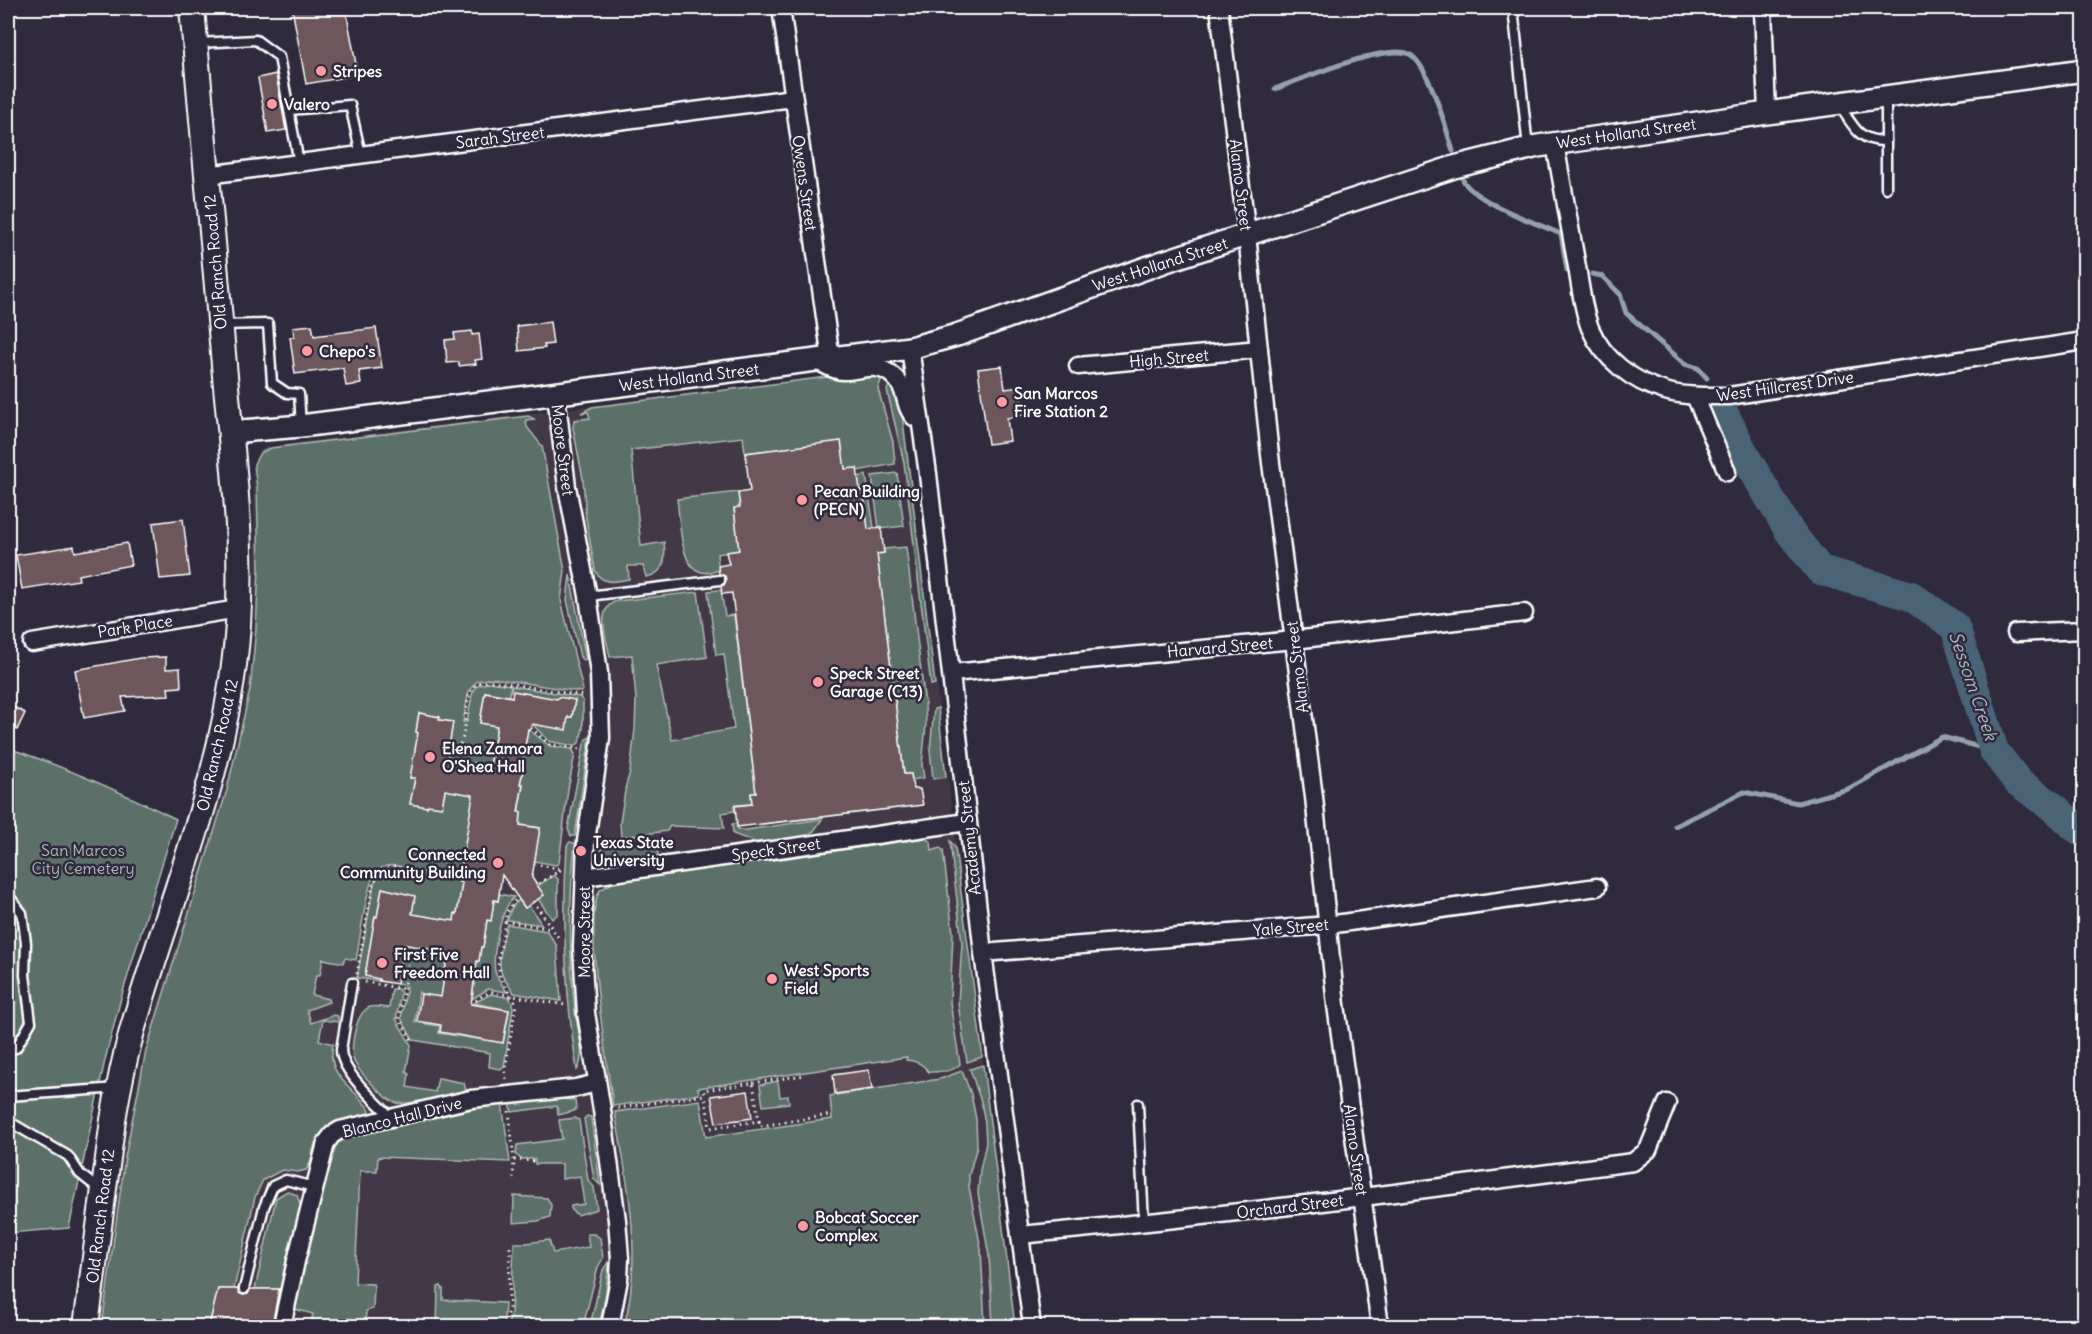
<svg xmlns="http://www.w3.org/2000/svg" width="2092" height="1334" font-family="Delius,sans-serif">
<rect width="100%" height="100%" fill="#2f2a3d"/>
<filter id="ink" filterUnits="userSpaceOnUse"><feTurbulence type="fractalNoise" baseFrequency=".0167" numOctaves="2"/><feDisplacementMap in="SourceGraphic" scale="12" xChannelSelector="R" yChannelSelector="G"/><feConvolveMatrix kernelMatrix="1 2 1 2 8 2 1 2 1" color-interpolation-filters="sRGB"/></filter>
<g filter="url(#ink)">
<path fill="#423846" d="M867,371L889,379L902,407L1016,1326H98L121,1157L146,1039L211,832L230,767L243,709L250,668L255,607V546L252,469L257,454L263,449L272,446Z"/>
<g fill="#5c7069" stroke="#aeb8b4" stroke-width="1.5">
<path d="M866,372L882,377L878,389L893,442L895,464L857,471L856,468L850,469L845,474L841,441L745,453L743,437L631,450L641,546L664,542C666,559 665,574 646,577L643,566H628L629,579C615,582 601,585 595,570L586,519L583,479L573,428L574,420L590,418L588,412L581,413L592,407Z"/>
<path d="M890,383L893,386L901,404L935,684L931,685L904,463L887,390Z"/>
<path d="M528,416L534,419L526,420L527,427L542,446L565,571L561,600L583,690L581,692L493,678L477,681L469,691L463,722H467L472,695L476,686L489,682L511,685L509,696L485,692L480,723L497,726L490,766L447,759L453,722L439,720V717L419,713L416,732L418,733L411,778L416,779L410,804L427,807L428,805L442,807L445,790L489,798L470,816L459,882L462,883L457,913L455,914L454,921L412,914L401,892L382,889L379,907V917H375L365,976L379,977V981L357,978L374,883C380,872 387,869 398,870L399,866C392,865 383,866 377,871C366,882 360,942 356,960L345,958L343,963L323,959L320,975H316L312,995L328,999L329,1002L307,1010L311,1023L334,1015L338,1016V1022L323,1020L319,1040L333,1044C326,1079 355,1086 370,1111L367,1114L333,1123L321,1134L315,1143L310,1163L306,1170L298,1172L282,1170L263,1180L255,1197L234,1289H218L209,1326H102L125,1157L146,1051L227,790L250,690L256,629L259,568L257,488L254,464L260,453L271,448Z"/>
<path d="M897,473L904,526L879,529L872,476Z"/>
<path d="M866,475L874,528L717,554L719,570C678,586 681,525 677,499L738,492L740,507L734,508L739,546L775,531L867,520L863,491H860L858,477Z"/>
<path d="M906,547L925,704L926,725L922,765L924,778L912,780L911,774H904L877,554L884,553V549Z"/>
<path d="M570,575L586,659L583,660L580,657L567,600Z"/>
<path d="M721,590L725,616L734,615L756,793L751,794L752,804L734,805V811L722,813L724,828L670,826L667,831L621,837L620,822L626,785L630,772L635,729L636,699L632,655L610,657C607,640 594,608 617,601L698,592L707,657L656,665L672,740L734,729L724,654L716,655L708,591Z"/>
<path d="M512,686L580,697L583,701V729L579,743L574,746L549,741L532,724L566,730L568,717H572L575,700L559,697L557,699L511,691Z"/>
<path d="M938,708L946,777L933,779L930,750L934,709Z"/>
<path d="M528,729L550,746L572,749L575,754L568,789L559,863L556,865L534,861L540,828L520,825L521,812H518L523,785L520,784L523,771H521Z"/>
<path d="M590,737L575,836H571L568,829L584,744L586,739Z"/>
<path d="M8,748C66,767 121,792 176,819L121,998L105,1060L69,1228L8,1233Z"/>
<path d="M822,819L814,831L797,842L766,846L733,834L732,824L737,823L738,830H746Z"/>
<path d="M925,838L931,842L932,851L940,848L943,850L953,933L950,1002L960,1064C952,1073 941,1071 929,1072C923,1064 917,1061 906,1060L907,1057L698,1088L699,1094L613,1106C608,1068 582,916 600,890L614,882Z"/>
<path d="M657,841L658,856C638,867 608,868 598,844L612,846Z"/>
<path d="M950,841L955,847L982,1051V1057L967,1062L958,1003L962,943Z"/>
<path d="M570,842L575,843C569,898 569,956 575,1011C577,1028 587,1055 577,1070C565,995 562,921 567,845Z"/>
<path d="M554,875L558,879V914L552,919L538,899L537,886Z"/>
<path d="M499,894L514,897C501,908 492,954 495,971C497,978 503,986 507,992L488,989L472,999L477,961L479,960L481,947H483L487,920H491L494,900L498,901Z"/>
<path d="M519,900L525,908L529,905L542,925L507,920L512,907Z"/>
<path d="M507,924L547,931L557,946L561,1001L514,993C511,988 506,982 503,977C496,961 503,940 507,924Z"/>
<path d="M401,943L448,952L441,997L421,994L419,992L415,1022L440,1026L439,1033L503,1043L509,1010L474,1003L491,994L510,998L513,1008L504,1067L500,1069L489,1067L490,1053L413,1040L401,1018L407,986L397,984Z"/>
<path d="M392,989H398L401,993L396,1019L411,1045L406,1072L409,1074L407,1087L435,1092L438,1078L464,1083L466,1091C448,1095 412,1105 397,1103C386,1101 358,1071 354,1061C349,1049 356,1011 370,1007C376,1005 383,1008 389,1008Z"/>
<path d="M983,1065L1015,1326H993L989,1256L978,1193L980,1170L986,1143L985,1123L981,1102L970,1069Z"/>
<path d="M962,1071L971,1094L976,1119L977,1146L969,1175V1187L981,1249L985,1326H624C643,1256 628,1183 615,1112L700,1100L706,1137L832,1119L830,1096L940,1079Z"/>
<path d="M778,1081L780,1097L788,1096L789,1103L763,1106L760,1085Z"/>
<path d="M559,1099L575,1100L576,1109L574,1111L558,1115L557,1106L512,1112L510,1103Z"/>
<path d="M502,1103L510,1162L378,1157L377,1171H360L355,1283L373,1284L374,1287L373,1309L366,1311L365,1326H310L313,1314L294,1309L326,1163L335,1144L352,1134Z"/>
<path d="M587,1116L591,1117L600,1185L594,1179L584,1119Z"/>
<path d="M575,1118L579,1120L588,1180L594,1187L597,1209L578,1215L573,1212L571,1208V1206L584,1204L580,1176L562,1179V1164H535V1159H521L516,1155L517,1145L562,1139L559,1120Z"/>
<path d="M287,1191L297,1195L301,1207L283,1285L281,1289H255L276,1198Z"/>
<path d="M514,1196L547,1198L551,1205L550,1217L538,1221L513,1223Z"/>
<path d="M587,1234H594L600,1238L603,1258L598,1267L583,1326H507L511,1316L514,1243H526L549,1240L553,1253L589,1247Z"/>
<path d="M608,1262L609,1264L605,1299L599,1326H590L603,1270Z"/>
<path d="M441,1286L443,1289V1300L505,1303L504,1322L501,1326H437L438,1287Z"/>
</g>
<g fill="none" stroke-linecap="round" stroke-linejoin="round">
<g stroke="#94a1ad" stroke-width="5">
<path d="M1275,89C1299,80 1390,41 1411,55C1430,68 1446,129 1453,151"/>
<path d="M1463,180C1473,201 1538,224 1561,234L1567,270"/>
<path d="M1592,274L1602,276L1620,294L1626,313L1685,364L1698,368L1707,378"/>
<path d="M1675,826L1744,792L1798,803L1848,789L1942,737L1994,751"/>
</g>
<path stroke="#4c6376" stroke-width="30" d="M1718,402L1746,458L1790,532L1820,570L1911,596L1955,627L1994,751L2018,782L2056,809L2075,827L2084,833"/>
</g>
<g fill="#6d575b" stroke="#fff" stroke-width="1.5">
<path d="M292,8H333L334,12L346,10L358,75L306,84Z"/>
<path d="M276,74L286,130L268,133L258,78Z"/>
<path d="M550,322L553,344L544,345L545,348L519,351L517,326Z"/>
<path d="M312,325L314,336L376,328L382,368L359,371L361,384L346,386L343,368L295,374L290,337H294L293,327Z"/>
<path d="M472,331V335L479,334L482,359L475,360L476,364L459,366V362L447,363L445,340L455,339L454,333Z"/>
<path d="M1002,366L1005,389L1020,387L1023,415L1007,418L1010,441L988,444L978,369Z"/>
<path d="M841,441L845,469L857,468L860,491L863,490L868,529L881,527L884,553L877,554L904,774H911L913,789H920L923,805L737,827L735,806L752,804L751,793H756L732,593L722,594L721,586L724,585L726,580L725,576L719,574L718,566L729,564L726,552L739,550L734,508L740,507L738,493L750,491L745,453Z"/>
<path d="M183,519L190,576L160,579L153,523Z"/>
<path d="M127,543L131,565L78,575L79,580L22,589L16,555L74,546L75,552Z"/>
<path d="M166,657V669L180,668L181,687L168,688L169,695L122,697L125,711L84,718L75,670L140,658Z"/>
<path d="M513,691L557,699L559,697L575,700L572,717H568L566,730L532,724L530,730L528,729L521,771H523L520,784H523L518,812H521L520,825L540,828L532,878L544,895L525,908L502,875L498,901L494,900L491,921L487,920L483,947H481L479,961H477L471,1004L509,1010L503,1043L440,1032L441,1025L417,1021L421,994L441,997L448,952L403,944L397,984L379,981V979L365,976L375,916L377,917L382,888L415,896L412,914L454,921L455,913L457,914L462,883L459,882L473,795L445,790L442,807L428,805L427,807L410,804L415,778H410L418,733L416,732L419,713L440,717L439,720L453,722L447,759L490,766L497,726L480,723L485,692L512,697Z"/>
<path d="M8,704L25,713L17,730L8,726Z"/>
<path d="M869,1070L872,1089L835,1094L833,1075Z"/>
<path d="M748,1091L752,1118L716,1123L711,1096Z"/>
<path d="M218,1289H238L239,1293L243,1295L248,1294L250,1289H279L272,1326H209Z"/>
</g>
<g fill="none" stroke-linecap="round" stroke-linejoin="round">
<g stroke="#fff" stroke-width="13">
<g id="service">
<path d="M1513,8L1528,148"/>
<path d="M198,43L256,40L279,57L299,163"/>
<path d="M1886,98V188"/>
<path d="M1840,106C1853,126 1859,142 1886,141"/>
<path d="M289,110L350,105L361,155"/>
<path d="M221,325L268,324L272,383L287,393L299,394L301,426"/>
<path d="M588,596L720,580"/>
<path d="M8,895L22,913L26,943L25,975L31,1022L16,1048L8,1049"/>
<path d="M352,983L341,1050C341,1072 376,1101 391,1117"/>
<path d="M8,1096L118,1088"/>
<path d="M1138,1104L1144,1223"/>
<path d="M8,1121L68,1156L80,1174L100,1190"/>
<path d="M244,1289L264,1207L273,1186L286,1180L314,1187"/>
</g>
</g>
<g stroke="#fff" stroke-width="21">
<g id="minor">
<path d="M781,8L831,359"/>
<path d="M1219,8L1247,235L1270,455L1314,797L1336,1005L1380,1326"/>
<path d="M1763,8L1767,113"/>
<path d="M1555,144C1562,183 1569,222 1576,261C1580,283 1582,307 1590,328C1603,359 1633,382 1665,391C1685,397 1708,396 1729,396L2084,341"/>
<path d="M207,175L793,98"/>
<path d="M910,348L928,474L983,953L1032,1326"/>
<path d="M817,361C825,365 834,371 843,371C862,371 877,361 893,376C908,389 903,406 914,417"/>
<path d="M1078,366L1259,349"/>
<path d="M556,394L567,487L588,596L599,673L601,738L586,841L582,947L586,1013L602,1110L617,1220L620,1258L619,1279L610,1326"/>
<path d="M1695,396L1727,472"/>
<path d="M2016,633L2084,630"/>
<path d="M32,643L238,609"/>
<path d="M952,673L1294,640L1524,613"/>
<path d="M585,877L967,822"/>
<path d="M983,953L1328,925L1597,887"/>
<path d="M1020,1235C1225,1216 1429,1189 1633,1162L1648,1150L1667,1103"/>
<path d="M282,1326L296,1261L326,1143L332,1135L340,1130L471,1099L576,1088L597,1083"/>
</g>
</g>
<g stroke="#fff" stroke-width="26">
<path id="tertiary" d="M230,432L301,426L910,348L957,335L1166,261L1454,167L1538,146L1767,113L2084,70"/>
</g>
<g stroke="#fff" stroke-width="28">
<path id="secondary" d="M86,1326L113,1120C118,1090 124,1060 132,1031C167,909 218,791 234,665C247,570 234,471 225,376C214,253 203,130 192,8"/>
</g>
<g stroke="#fff" stroke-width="3" stroke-dasharray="1.5 4.5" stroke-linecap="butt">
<path d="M531,728L549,744L580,749"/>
<path d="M447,756C477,742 456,700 478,683L493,681L585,696"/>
<path d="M534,864L562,869L537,885"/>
<path d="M533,901L560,940"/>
<path d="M505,921L552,929"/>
<path d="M400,948L407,959L408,966L399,1018L412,1041"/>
<path d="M357,974L373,884L379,873L388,868L395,867L460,878"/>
<path d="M365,982L404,989"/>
<path d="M471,1004L482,996L491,992L565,1005"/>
<path d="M506,1079L505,1070L516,1004L500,977L498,962L507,912L516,899"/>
<path d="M753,1083L805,1075"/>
<path d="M618,1108L705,1095L704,1090L753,1083L759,1121L710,1128L705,1095"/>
<path d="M509,1111L514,1160L513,1178"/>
<path d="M759,1121L760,1126L830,1115"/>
<path d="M514,1160L535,1161"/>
<path d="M504,1326L509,1308L510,1243"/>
</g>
<use href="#service" stroke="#2f2a3d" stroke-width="8"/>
<use href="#minor" stroke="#2f2a3d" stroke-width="16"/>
<use href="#tertiary" stroke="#2f2a3d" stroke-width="21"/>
<use href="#secondary" stroke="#2f2a3d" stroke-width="24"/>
</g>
</g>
<g fill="#ff9aa2" stroke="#2f2a3d" stroke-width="2">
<circle cx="321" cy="71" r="6"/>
<circle cx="272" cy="104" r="6"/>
<circle cx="307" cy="351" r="6"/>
<circle cx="1002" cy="402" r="6"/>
<circle cx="802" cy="500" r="6"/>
<circle cx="818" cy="682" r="6"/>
<circle cx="430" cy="757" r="6"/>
<circle cx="581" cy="851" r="6"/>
<circle cx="498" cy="863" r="6"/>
<circle cx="382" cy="963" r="6"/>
<circle cx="772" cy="979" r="6"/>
<circle cx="803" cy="1226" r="6"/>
</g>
<g text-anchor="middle" stroke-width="5" stroke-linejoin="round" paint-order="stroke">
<g font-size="16" font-weight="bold" fill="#fff" stroke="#2f2a3d" text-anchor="start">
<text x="333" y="77">Stripes</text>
<text x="284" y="110">Valero</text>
<text x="319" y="357">Chepo's</text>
<text x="1014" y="399">San Marcos<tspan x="1014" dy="18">Fire Station 2</tspan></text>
<text x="814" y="497">Pecan Building<tspan x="814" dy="18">(PECN)</tspan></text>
<text x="830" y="679">Speck Street<tspan x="830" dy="18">Garage (C13)</tspan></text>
<text x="442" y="754">Elena Zamora<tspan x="442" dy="18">O'Shea Hall</tspan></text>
<text x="593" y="848">Texas State<tspan x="593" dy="18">University</tspan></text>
<text x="486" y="860" text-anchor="end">Connected<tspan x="486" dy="18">Community Building</tspan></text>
<text x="394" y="960">First Five<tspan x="394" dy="18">Freedom Hall</tspan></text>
<text x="784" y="976">West Sports<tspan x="784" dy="18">Field</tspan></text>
<text x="815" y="1223">Bobcat Soccer<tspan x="815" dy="18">Complex</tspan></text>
</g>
<g font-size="16" fill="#fff" stroke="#2f2a3d">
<text transform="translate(1626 133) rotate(-8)" y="6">West Holland Street</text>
<text transform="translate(500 137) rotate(-7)" y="6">Sarah Street</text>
<text transform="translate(805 183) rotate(82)" y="6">Owens Street</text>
<text transform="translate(1241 185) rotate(83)" y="6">Alamo Street</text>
<text transform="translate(215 262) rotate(-95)" y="6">Old Ranch Road 12</text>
<text transform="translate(1160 264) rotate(-18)" y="6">West Holland Street</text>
<text transform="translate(1169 358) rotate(-5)" y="6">High Street</text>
<text transform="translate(689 377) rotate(-7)" y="6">West Holland Street</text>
<text transform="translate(1785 386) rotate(-8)" y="6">West Hillcrest Drive</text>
<text transform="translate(563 450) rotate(83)" y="6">Moore Street</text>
<text transform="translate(135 626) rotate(-9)" y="6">Park Place</text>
<text transform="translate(1220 647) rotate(-5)" y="6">Harvard Street</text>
<text transform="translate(1297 667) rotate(-97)" y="6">Alamo Street</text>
<text transform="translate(217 745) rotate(-77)" y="6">Old Ranch Road 12</text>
<text transform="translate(969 838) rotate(-96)" y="6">Academy Street</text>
<text transform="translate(776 849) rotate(-8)" y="6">Speck Street</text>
<text transform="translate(1291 927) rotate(-5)" y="6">Yale Street</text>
<text transform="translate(584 932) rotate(-90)" y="6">Moore Street</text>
<text transform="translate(402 1117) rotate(-14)" y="6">Blanco Hall Drive</text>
<text transform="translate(1356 1150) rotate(82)" y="6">Alamo Street</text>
<text transform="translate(1290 1206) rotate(-7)" y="6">Orchard Street</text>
<text transform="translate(100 1216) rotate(-83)" y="6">Old Ranch Road 12</text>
</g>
<g font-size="16" fill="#aeb8b4" stroke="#2f2a3d">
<text x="83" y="856">San Marcos<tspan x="83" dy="18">City Cemetery</tspan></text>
</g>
<g font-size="18" font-style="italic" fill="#aeb9c1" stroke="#2f2a3d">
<text transform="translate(1973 686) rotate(71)" y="6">Sessom Creek</text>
</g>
</g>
<rect width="2092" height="1334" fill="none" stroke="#2f2a3d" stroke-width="30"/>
<rect x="15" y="15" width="2062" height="1304" fill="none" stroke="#fff" stroke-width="2" filter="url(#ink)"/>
</svg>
